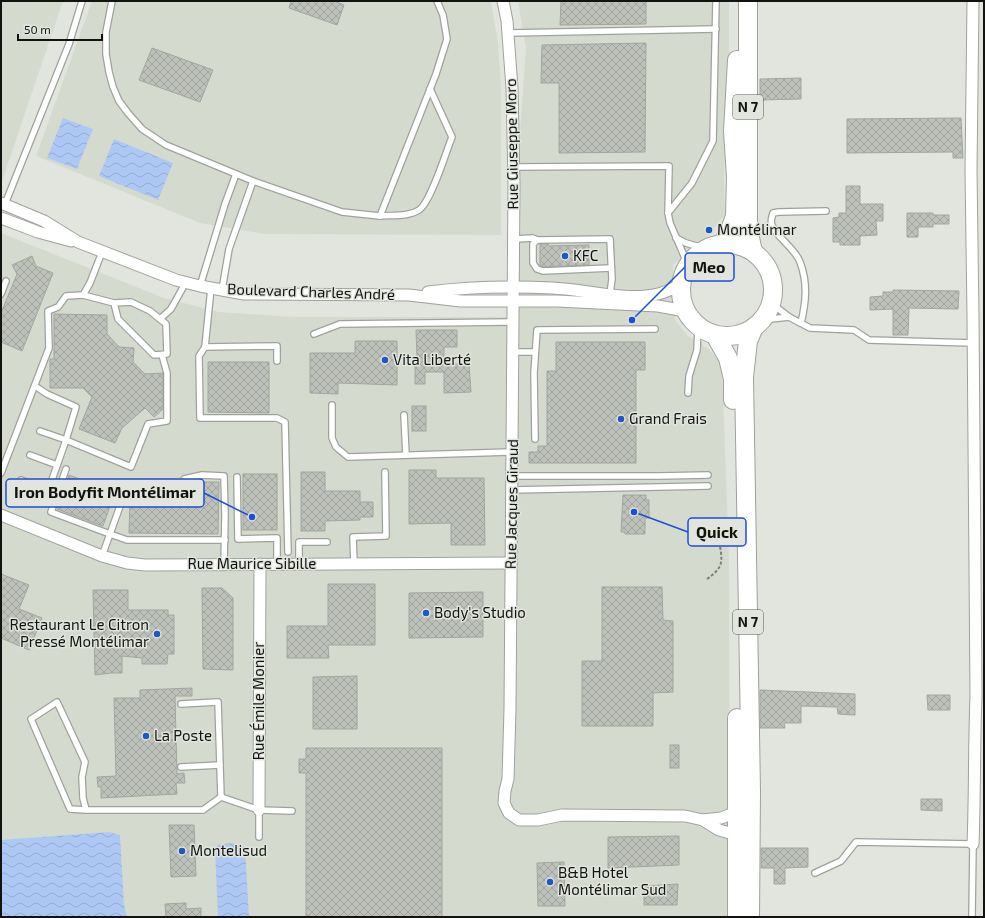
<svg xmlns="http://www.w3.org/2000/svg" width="985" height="918" font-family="'Exo 2',sans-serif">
<defs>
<pattern id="water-waves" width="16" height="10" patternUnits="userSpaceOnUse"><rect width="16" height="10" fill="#aec8f5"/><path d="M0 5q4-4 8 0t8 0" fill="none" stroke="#95abd1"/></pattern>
<pattern id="building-cross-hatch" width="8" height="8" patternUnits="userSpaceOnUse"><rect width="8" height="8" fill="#bdc1ba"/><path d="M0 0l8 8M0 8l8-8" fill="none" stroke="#a1a59f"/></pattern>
</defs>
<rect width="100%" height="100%" fill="#e1e5de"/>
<g fill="#d4dbce">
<path d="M1,1H63L1,184Z"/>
<path d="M92,1H491L498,43L501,86V235L265,234L200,223L36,156Z"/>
<path d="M518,1H729V53L724,178L725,214L708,236L673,265L675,320L688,336L709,349L722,366L729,560L730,917H1V233L164,298L219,312L293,317H507L526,48Z"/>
</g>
<g fill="url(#water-waves)">
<path d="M63,118L93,129L77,169L47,158Z"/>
<path d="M114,139L173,163L158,200L99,176Z"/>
<path d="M109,832L120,835L124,905L127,917H1V840Z"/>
<path d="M219,844C227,844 239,841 245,847L249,917H218L215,850L216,847Z"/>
</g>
<g fill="url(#building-cross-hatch)" stroke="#a2a69f">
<path d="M291,1H334L344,5L337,25L289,8Z"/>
<path d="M561,1H646V24L560,25Z"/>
<path d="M646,43L645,152L559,153V83H541L542,45Z"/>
<path d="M152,48L213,70L200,102L139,80Z"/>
<path d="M801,78V99L760,100V79Z"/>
<path d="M961,118L963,158H953V152L847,153V119Z"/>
<path d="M846,186H860V204H883V221H876L877,235L860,236V245H840V242H833V218L839,217V213H846Z"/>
<path d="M907,213H933V215H949V224H933V227H918V237H907Z"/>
<path d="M540,244H548V246L589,245V265L544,267L540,265Z"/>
<path d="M32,256L36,266L53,273L22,351L1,342V313L17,274L12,265Z"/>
<path d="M893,290L959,291L958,309L909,308L908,335H893V309L870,310V297L883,296V292H893Z"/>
<path d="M54,314L107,315V334L119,347L134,348L133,362L145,374L163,373V409L154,417L145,408L122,428L115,443L79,429L92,397L83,388H50V359H54Z"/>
<path d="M416,330H457V347H444V364H469L471,392L444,393V372H425V384H415V359H417Z"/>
<path d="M355,341H397V385L338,383V394L310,393V353H355Z"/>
<path d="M556,342H645V370H636V463H529V452H538V446H547V371H556Z"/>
<path d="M208,362H269V413L208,412Z"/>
<rect x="412" y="406" width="14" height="25"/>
<path d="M409,470H436V478H484L485,545H451V523L409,524Z"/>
<path d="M301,472H325V491H360V502H373V517H360V520L325,521V531H301Z"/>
<rect x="243" y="474" width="34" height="56"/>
<path d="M69,475L115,492L103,526L57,509Z"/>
<path d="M189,482H219L218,534L129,533L130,499L189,500Z"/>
<path d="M623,495H646V500H649V518H645V534H625V532H621Z"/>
<path d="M1,574L29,585L19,609L42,618L29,650L1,638Z"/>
<path d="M328,584H375V645H328L329,658H287V626H328Z"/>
<path d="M602,587H662L663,620L673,621V692L653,693V726H582V661H602Z"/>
<path d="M202,588H222L233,598V670L203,669Z"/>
<path d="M93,590H128V610H168V615H174V654H168L167,664H142V658L122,656V673H111L95,675Z"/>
<path d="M483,592V637L409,638V593Z"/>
<path d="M357,676V729H313V677Z"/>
<path d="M192,688V696H175L177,774L184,773L185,783H176L177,794L101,798V787H98L97,777L116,776L114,698H140V690Z"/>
<path d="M760,690L855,694V715L838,714L837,707L801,706V723H784L785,728H760Z"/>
<path d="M927,695H950V710H928Z"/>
<rect x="670" y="745" width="9" height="23"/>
<path d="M306,748H442V917H306V773H299V759H306Z"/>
<path d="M921,799H942V811L921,810Z"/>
<path d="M169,825H194L196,876L171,877Z"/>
<path d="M679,836V865L608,868V837Z"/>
<path d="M761,848H808V867L785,868V884H774V868H761Z"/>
<path d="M564,862L565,906H538L537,863Z"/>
<path d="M678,884L677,905H644V886Z"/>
<path d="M186,903V909L201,908V917H166L165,904Z"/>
</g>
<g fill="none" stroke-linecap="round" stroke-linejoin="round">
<g stroke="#9fa29c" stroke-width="8">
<g id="service">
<path d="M112,1L106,32V54L109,72L113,87L119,101L128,113L142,129L166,145L253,181L342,212L380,216L436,74L447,39L443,15L437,1"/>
<path d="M508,33L716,29"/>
<path d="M513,167L669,166L668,213L670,223L688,265"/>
<path d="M5,204L69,44L82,1"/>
<path d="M668,213L692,183L713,141L716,1"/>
<path d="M380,216C393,215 408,217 419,210C431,202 446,152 452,137L430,89"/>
<path d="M676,238L686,243L706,249"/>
<path d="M514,239L533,238L537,240L610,239L612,279L610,294"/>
<path d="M537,240L533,244V263L537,269L543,271L611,268"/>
<path d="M102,252L90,283L83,295L114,303L118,319L154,355L167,354L166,324L150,311L131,302L114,303"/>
<path d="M200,286L225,204L236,174"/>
<path d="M211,288L205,347L277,346V361"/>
<path d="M222,290L229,249L253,181"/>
<path d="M1,294L6,281"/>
<path d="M771,303L789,317L810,328L854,330L869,340L973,343"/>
<path d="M160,319L171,309L186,282"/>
<path d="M762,320L789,317"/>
<path d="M801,323C806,302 808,283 800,262C795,248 775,236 772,225C770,221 772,217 773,213L779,212L826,211"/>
<path d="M314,334L340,324L513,322"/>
<path d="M205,347L199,356L200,418H277L285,422L288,552"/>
<path d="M513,352H535"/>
<path d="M35,386L47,394L76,407L66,440L131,467L148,424L167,421V373L162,355"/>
<path d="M688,393L689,376L697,350L698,327"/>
<path d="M332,405V438L336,447L348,457L512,452"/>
<path d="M404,415L406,455"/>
<path d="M535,439L534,373L537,330L655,329"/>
<path d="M30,455L57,465"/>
<path d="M66,469L51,512L110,534L124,495L151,496L179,494L184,479L202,475L224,476L225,515L224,564"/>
<path d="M1,473L49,348L48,311L58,307L66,296L83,295"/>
<path d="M512,476H659L708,475"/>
<path d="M237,477L238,539L277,538V564"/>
<path d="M21,480L48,491L66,440L40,431"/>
<path d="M512,490L708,486"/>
<path d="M102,556L110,534L127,540H225"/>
<path d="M299,564V542H327"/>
<path d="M354,564L353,537L386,536L385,472"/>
<path d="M181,704L218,702L221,797"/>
<path d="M181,767L220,765"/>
<path d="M86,810L83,798L82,777L85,762L57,702L31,719L70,809L86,810H203L221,797L259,810L292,811"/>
<path d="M259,837V810"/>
<path d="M815,873L841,861L856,842L973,844L972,917"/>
</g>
</g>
<g stroke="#9fa29c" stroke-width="13">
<g id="minor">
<path d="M503,1L507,21L512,88L514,184L510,709L508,779L505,791L504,803L509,813L519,820H538L562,815L685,816L703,820L719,830L737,835"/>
<path d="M1,203L44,221L78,242L176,280L200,286L244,294L409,295L461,301H557L658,306L685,311"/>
<path d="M1,218L38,232L71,241"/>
<path d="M428,292C469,287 511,286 552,288C586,289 625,302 658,294C666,292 674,288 681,285"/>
<path d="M1,515L102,556L127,563L145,565L511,563"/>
<path d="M259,810L260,564"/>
<path d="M703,820L721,818L737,812"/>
<path d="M973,844C975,794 974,745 976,696L973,317L971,170L973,1"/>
</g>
</g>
<g stroke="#9fa29c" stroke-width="20">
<g id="primary">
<path d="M748,1V228L753,252"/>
<circle cx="727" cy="290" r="46"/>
<path d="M722,245L731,227L735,216L736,177L733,131L737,60"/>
<path d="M715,335L728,358L733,379V400"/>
<path d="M737,917V718"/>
<path d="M750,917L751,792L744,377L748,341L754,327"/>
</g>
</g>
<path stroke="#7c7e79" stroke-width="2" stroke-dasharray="3 2" stroke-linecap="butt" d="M707,579C722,568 723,564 720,546L710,540"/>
<use href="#service" stroke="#fff" stroke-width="5.5"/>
<use href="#minor" stroke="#fff" stroke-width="11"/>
<use href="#primary" stroke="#fff" stroke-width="18"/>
</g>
<g fill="#1e58c5" stroke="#e1e5de" stroke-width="1.5">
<circle cx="709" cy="230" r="4"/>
<circle cx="565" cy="256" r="4"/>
<circle cx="385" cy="360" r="4"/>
<circle cx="621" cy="419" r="4"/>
<circle cx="426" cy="613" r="4"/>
<circle cx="157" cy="634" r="4"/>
<circle cx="146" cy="736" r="4"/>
<circle cx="182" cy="851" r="4"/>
<circle cx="550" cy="882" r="4"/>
</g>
<g text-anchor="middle" stroke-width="3" stroke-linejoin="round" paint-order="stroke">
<g fill="#e1e5de" stroke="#50524e" stroke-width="1">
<rect x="733" y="95" width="30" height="24" rx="3"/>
<rect x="733" y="610" width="30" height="24" rx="3"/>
</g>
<g font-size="14" font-weight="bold" fill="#121310">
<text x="748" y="112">N 7</text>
<text x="748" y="627">N 7</text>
</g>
<g font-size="15" fill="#121310" stroke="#e1e5de">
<text transform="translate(512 144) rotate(-91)" y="5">Rue Giuseppe Moro</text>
<text transform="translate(311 292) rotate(2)" y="5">Boulevard Charles André</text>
<text transform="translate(512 504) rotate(-89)" y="5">Rue Jacques Giraud</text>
<text x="252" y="569">Rue Maurice Sibille</text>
<text transform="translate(259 701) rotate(-90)" y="5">Rue Émile Monier</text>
</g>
<g font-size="15" fill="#121310" stroke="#e1e5de" text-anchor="start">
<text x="717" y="235">Montélimar</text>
<text x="573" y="261">KFC</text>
<text x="393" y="365">Vita Liberté</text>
<text x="629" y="424">Grand Frais</text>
<text x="434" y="618">Body's Studio</text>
<text x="149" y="630" text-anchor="end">Restaurant Le Citron<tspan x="149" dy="17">Pressé Montélimar</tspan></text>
<text x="154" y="741">La Poste</text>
<text x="190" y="856">Montelisud</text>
<text x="558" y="878">B&amp;B Hotel<tspan x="558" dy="17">Montélimar Sud</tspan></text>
</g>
</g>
<path fill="none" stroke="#1d4ed8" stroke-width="1.5" d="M632 320L685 267M252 517L204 493M634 512L688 532"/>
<g fill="#1d4ed8" stroke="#e1e5de" stroke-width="1.5">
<circle cx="632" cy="320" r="4"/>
<circle cx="252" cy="517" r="4"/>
<circle cx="634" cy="512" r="4"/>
</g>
<g fill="#e1e5de" stroke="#1d4ed8" stroke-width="1.5">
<rect x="685" y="253" width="49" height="28" rx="4"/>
<rect x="6" y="479" width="198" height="28" rx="4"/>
<rect x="688" y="518" width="58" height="28" rx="4"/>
</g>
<g font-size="16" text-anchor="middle" font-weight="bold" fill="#121310">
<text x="709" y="273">Meo</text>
<text x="105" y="498">Iron Bodyfit Montélimar</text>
<text x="717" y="538">Quick</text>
</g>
<rect width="985" height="918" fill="none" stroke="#121310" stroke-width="4"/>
<path d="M18 34v6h84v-6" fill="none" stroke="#121310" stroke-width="2"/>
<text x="24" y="34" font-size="12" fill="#121310" stroke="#e1e5de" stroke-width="3" paint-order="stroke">50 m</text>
</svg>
